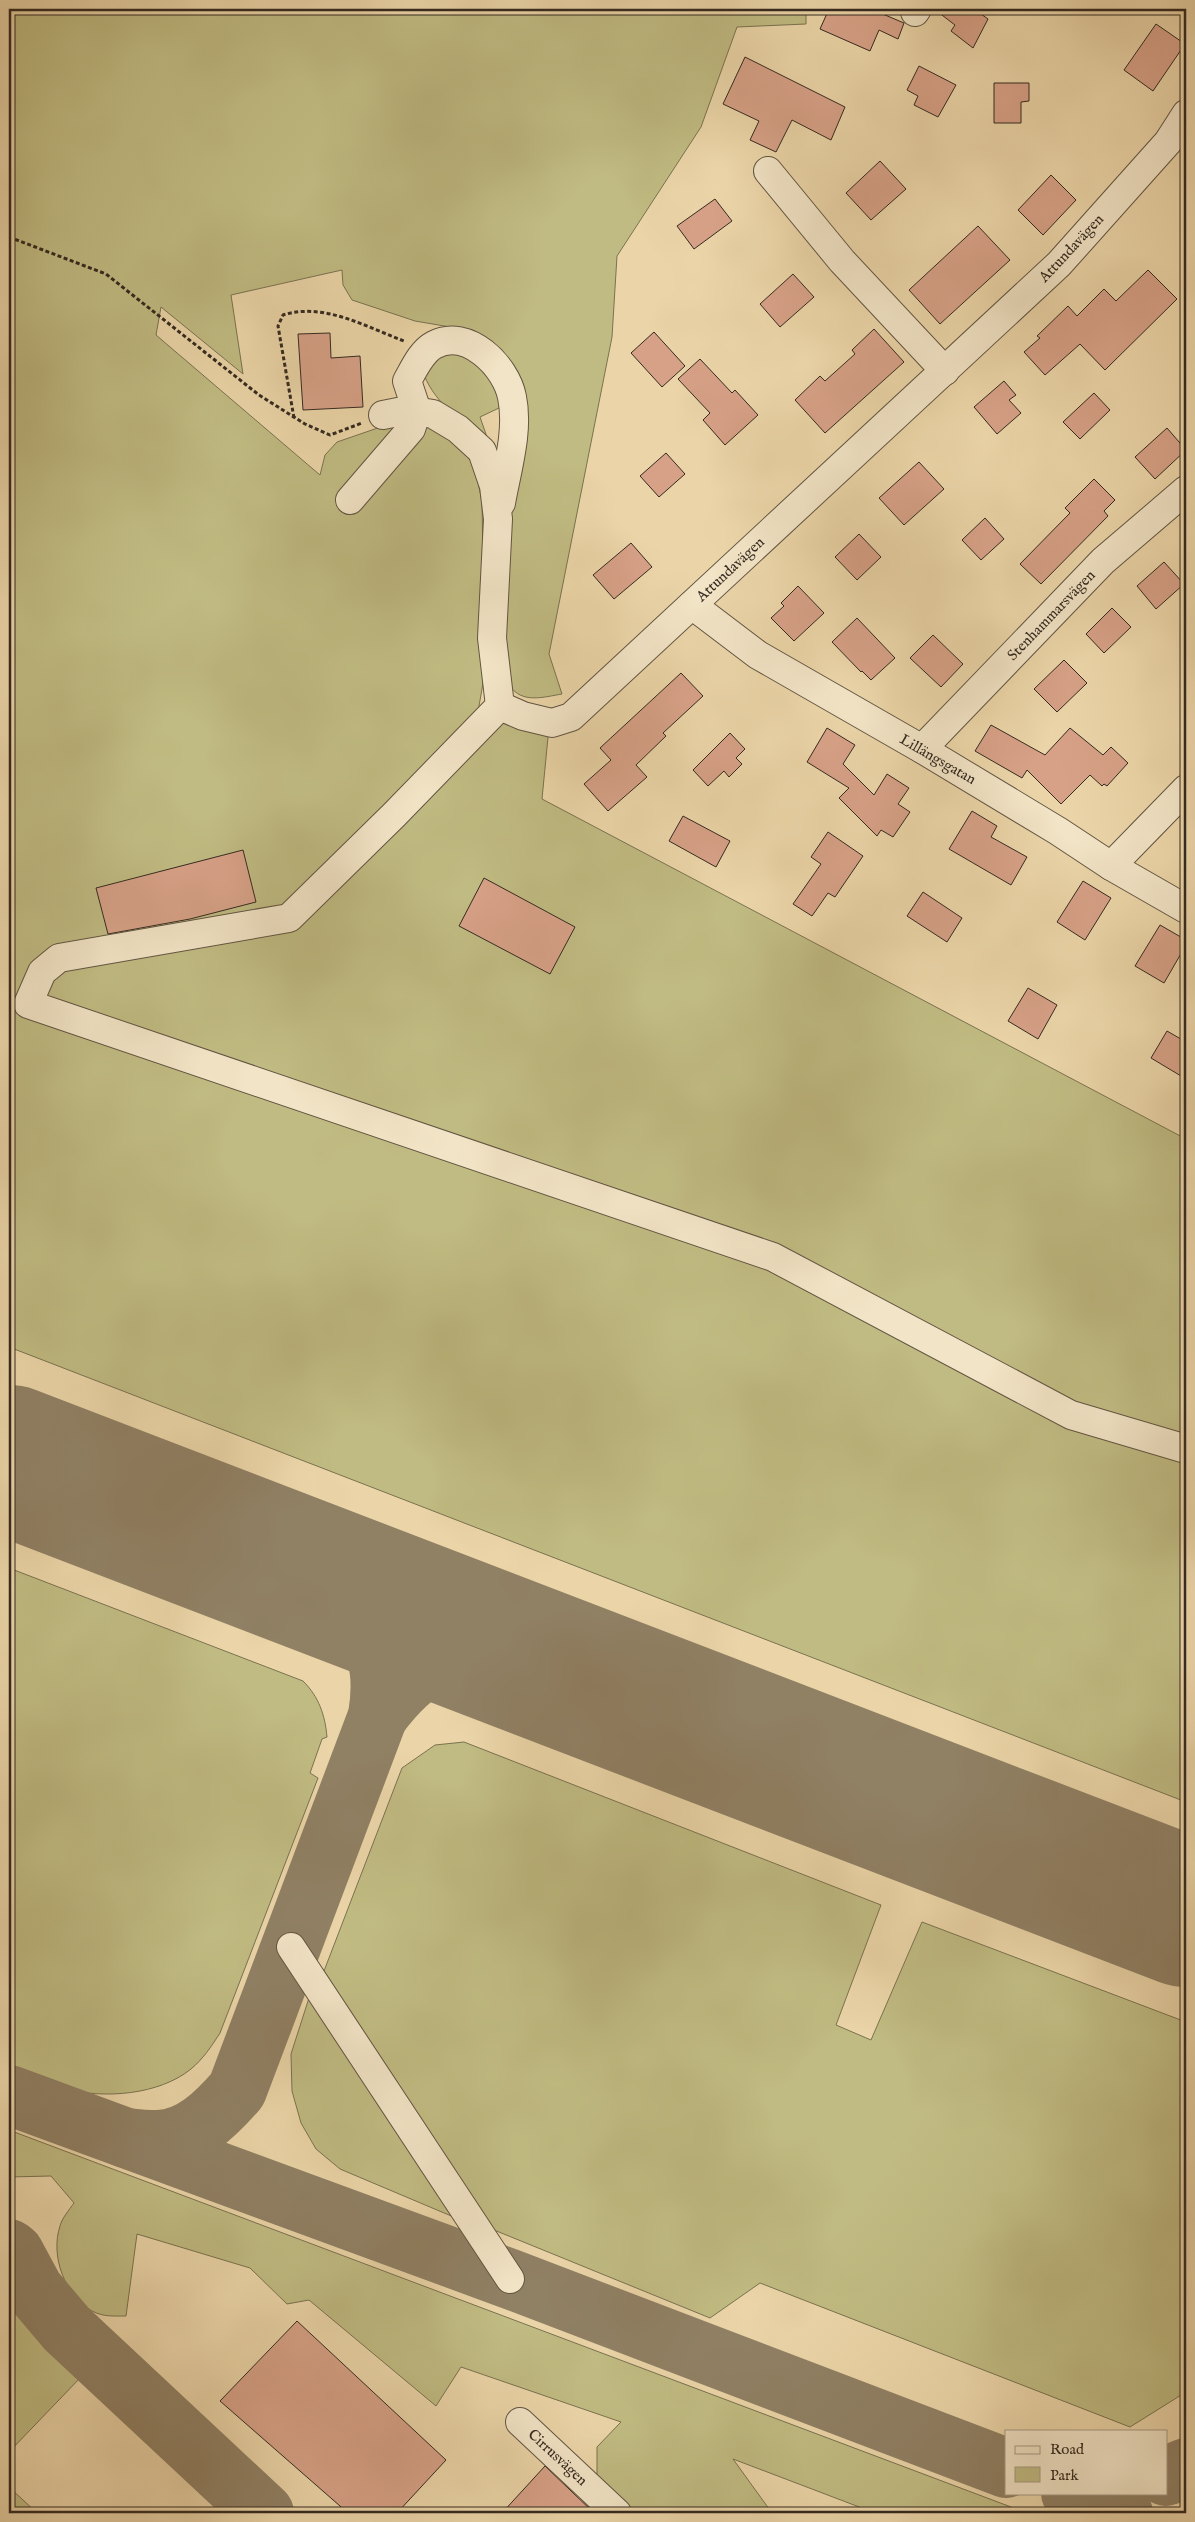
<svg xmlns="http://www.w3.org/2000/svg" width="1195" height="2522" font-family="'IM FELL English',serif">
<rect width="100%" height="100%" fill="#ebd5a8"/>
<filter id="stains"><feTurbulence type="fractalNoise" baseFrequency=".004" numOctaves="4"/><feColorMatrix values="0 0 0 0 .2 0 0 0 0 .09 0 0 0 0 .02 0 0 0 .5 -.17"/></filter>
<radialGradient id="worn" r=".72"><stop offset=".6" stop-color="#630" stop-opacity="0"/><stop offset="1" stop-color="#630" stop-opacity=".3"/></radialGradient>
<g fill="#c0bb82" stroke="#7a7251">
<path d="M9,9H806V24L737,27L701,127L617,256L612,337L549,654L562,694C544,697 522,704 510,686C505,679 504,666 502,658L516,388L508,358L492,345L462,329L415,321L352,300L343,285L342,270L231,295L243,374L161,307L156,335L320,475L325,455L337,442L398,421H425L461,443L475,469L482,501L485,672L479,706L490,726L503,722L549,727L542,799L1186,1139V1802L9,1347Z"/>
<path d="M436,351L470,352L500,385L507,427L499,408L480,417L488,440C462,421 437,406 424,375Z"/>
<path d="M9,1568L303,1681C319,1697 325,1715 327,1737L322,1739L310,1773L318,1778L220,2033C211,2047 203,2059 191,2069C159,2095 104,2099 66,2089C47,2085 27,2075 9,2068Z"/>
<path d="M464,1742L881,1905L836,2025L871,2040L922,1922L1186,2022V2392L1130,2427L760,2283L710,2318L494,2230L324,1971L402,1768L435,1745Z"/>
<path d="M309,1998L456,2218L340,2169L316,2149L301,2123L292,2091L291,2054Z"/>
<path d="M9,2130L1027,2513H875L733,2459L772,2513H621L597,2480V2447L621,2422L461,2367L436,2406L309,2300L287,2304L250,2268L137,2234L126,2316C114,2316 103,2317 92,2311C65,2296 50,2256 60,2226C62,2218 69,2210 74,2203L51,2176L9,2177Z"/>
<path d="M9,2292L24,2324L81,2377L9,2452Z"/>
<path d="M9,2487L37,2513H9Z"/>
</g>
<g fill="none" stroke-linecap="round" stroke-linejoin="round">
<g stroke="#908064" stroke-width="60">
<path d="M378,1716C420,1660 450,1650 518,1655"/>
<path d="M9,2095L510,2279L1006,2468"/>
<path d="M126,2138C136,2139 147,2140 157,2140C191,2140 217,2113 237,2090L378,1716C389,1647 364,1622 317,1578"/>
<path d="M9,2249L14,2253L34,2290L67,2329L264,2513"/>
<path d="M1166,2476L1186,2468"/>
<path d="M1071,2493L1123,2513"/>
</g>
<path stroke="#908064" stroke-width="150" d="M9,1460L1186,1912"/>
</g>
<g fill="#d7a187" stroke="#342a20">
<path d="M829,9H871L904,23L898,39L879,30L870,51L820,29Z"/>
<path d="M934,9H974L988,19L973,48L951,31L955,25Z"/>
<path d="M1156,24L1185,44L1153,91L1124,70Z"/>
<path d="M745,57L845,107L831,140L792,120L776,152L750,140L759,121L723,104Z"/>
<path d="M919,66L956,85L938,117L914,105L918,96L907,90Z"/>
<path d="M994,83H1029V101L1021,102V123H994Z"/>
<path d="M880,161L906,189L871,220L846,193Z"/>
<path d="M1051,175L1076,200L1043,235L1018,210Z"/>
<path d="M715,199L732,221L694,249L677,226Z"/>
<path d="M978,226L1010,260L940,324L909,290Z"/>
<path d="M1148,270L1177,299L1105,370L1080,344L1045,375L1024,352L1040,338L1037,336L1068,306L1077,316L1104,289L1116,301Z"/>
<path d="M793,274L814,297L780,327L760,304Z"/>
<path d="M874,329L904,362L825,433L795,400L820,376L825,381L855,354L852,350Z"/>
<path d="M654,332L685,366L662,387L631,353Z"/>
<path d="M330,333L331,358L360,356L363,407L303,410L298,334Z"/>
<path d="M700,359L732,393L735,390L758,415L725,445L703,420L710,413L678,379Z"/>
<path d="M1004,381L1016,395L1009,400L1021,413L997,434L974,407Z"/>
<path d="M1094,393L1110,410L1080,439L1063,422Z"/>
<path d="M1167,428L1186,450L1155,479L1135,457Z"/>
<path d="M666,453L685,474L659,497L640,476Z"/>
<path d="M919,462L944,489L904,525L879,498Z"/>
<path d="M1094,479L1115,500L1104,511L1108,516L1041,584L1020,564L1070,513L1065,508Z"/>
<path d="M985,518L1004,539L981,560L962,540Z"/>
<path d="M859,534L881,557L857,580L835,557Z"/>
<path d="M631,543L652,567L614,599L593,575Z"/>
<path d="M1164,562L1184,584L1156,609L1137,586Z"/>
<path d="M798,586L824,613L794,641L771,618L784,606L781,603Z"/>
<path d="M1112,608L1131,627L1104,653L1086,634Z"/>
<path d="M857,618L895,658L871,680L862,671L861,672L832,642Z"/>
<path d="M933,635L963,664L941,687L910,658Z"/>
<path d="M1064,660L1087,683L1057,712L1034,689Z"/>
<path d="M681,673L703,696L663,733L666,736L636,765L647,777L608,811L584,784L611,760L600,748Z"/>
<path d="M991,725L1045,755L1070,728L1103,755L1111,747L1128,763L1107,786L1104,784L1102,786L1090,775L1061,804L1027,770L1022,778L975,751Z"/>
<path d="M827,728L855,745L843,764L874,795L887,774L909,788L898,804L910,812L893,837L881,830L877,836L839,798L849,788L807,762Z"/>
<path d="M730,733L745,749L736,758L742,764L729,777L724,771L708,786L693,770Z"/>
<path d="M972,811L997,826L991,837L1027,857L1011,885L949,849Z"/>
<path d="M683,816L730,841L716,867L669,841Z"/>
<path d="M828,832L863,856L835,897L828,893L812,916L793,904L821,864L811,857Z"/>
<path d="M243,850L256,902L190,919L108,934L96,888Z"/>
<path d="M484,878L575,927L550,974L459,926Z"/>
<path d="M1083,881L1111,898L1085,940L1057,922Z"/>
<path d="M923,892L962,918L947,942L907,916Z"/>
<path d="M1160,925L1186,940V945L1164,983L1135,966Z"/>
<path d="M1028,988L1057,1005L1038,1039L1008,1021Z"/>
<path d="M1167,1031L1186,1042V1079L1151,1058Z"/>
<path d="M297,2321L446,2460L397,2513H348L220,2401Z"/>
<path d="M545,2466L594,2513H502Z"/>
</g>
<g fill="none" stroke-linecap="round" stroke-linejoin="round">
<g stroke="#625542" stroke-width="30">
<g id="minor">
<path d="M915,12L917,9"/>
<path d="M768,171L842,261L945,371"/>
<path d="M383,415L408,410L433,414L458,429L482,451L494,486L498,519L492,638L500,706L394,815L289,918L59,958L42,972L28,1004L773,1257L1071,1415L1186,1449"/>
<path d="M350,500L411,429L417,411L407,381C414,369 421,352 434,345C467,327 506,366 512,397C519,431 507,469 501,503"/>
<path d="M692,605L758,655L922,749L1058,831L1111,866L1186,909"/>
<path d="M500,706L523,716L552,723L571,717L1059,264L1168,142L1186,114"/>
<path d="M922,749L1103,561L1186,490"/>
<path d="M1111,866L1186,789"/>
<path d="M291,1947L510,2279"/>
<path d="M520,2422L617,2513"/>
</g>
</g>
<g stroke="#342a20" stroke-width="3" stroke-dasharray="4 2.5" stroke-linecap="butt">
<path d="M9,237L106,274L259,395L305,424L330,435L362,423"/>
<path d="M294,418L278,326L283,315C324,302 366,327 404,341"/>
</g>
<use href="#minor" stroke="#f2e4c6" stroke-width="28"/>
</g>
<g text-anchor="middle" stroke-width="4" stroke-linejoin="round" paint-order="stroke">
<g font-size="15" fill="#342a20" stroke="#f2e4c6">
<text transform="translate(1071 248) rotate(-47)" y="5">Attundavägen</text>
<text transform="translate(730 569) rotate(-43)" y="5">Attundavägen</text>
<text transform="translate(1051 615) rotate(-46)" y="5">Stenhammarsvägen</text>
<text transform="translate(938 759) rotate(30)" y="5">Lillängsgatan</text>
<text transform="translate(558 2457) rotate(43)" y="5">Cirrusvägen</text>
</g>
</g>
<rect width="1195" height="2522" fill="none" stroke="#ebd5a8" stroke-width="30"/>
<rect x="10" y="10" width="1175" height="2502" fill="none" stroke="#342a20" stroke-width="2.5"/>
<rect x="15" y="15" width="1165" height="2492" fill="none" stroke="#342a20"/>
<rect x="1005" y="2430" width="162" height="65" fill="#f2e4c6" stroke="#a69a84"/>
<rect x="1015" y="2446" width="25" height="8" fill="#f2e4c6" stroke="#a69a84"/>
<text x="1050" y="2454" font-size="15" fill="#342a20">Road</text>
<rect x="1015" y="2467" width="25" height="15" fill="#c0bb82" stroke="#a69a84"/>
<text x="1050" y="2480" font-size="15" fill="#342a20">Park</text>
<rect width="100%" height="100%" filter="url(#stains)"/>
<rect width="100%" height="100%" fill="url(#worn)"/>
</svg>
